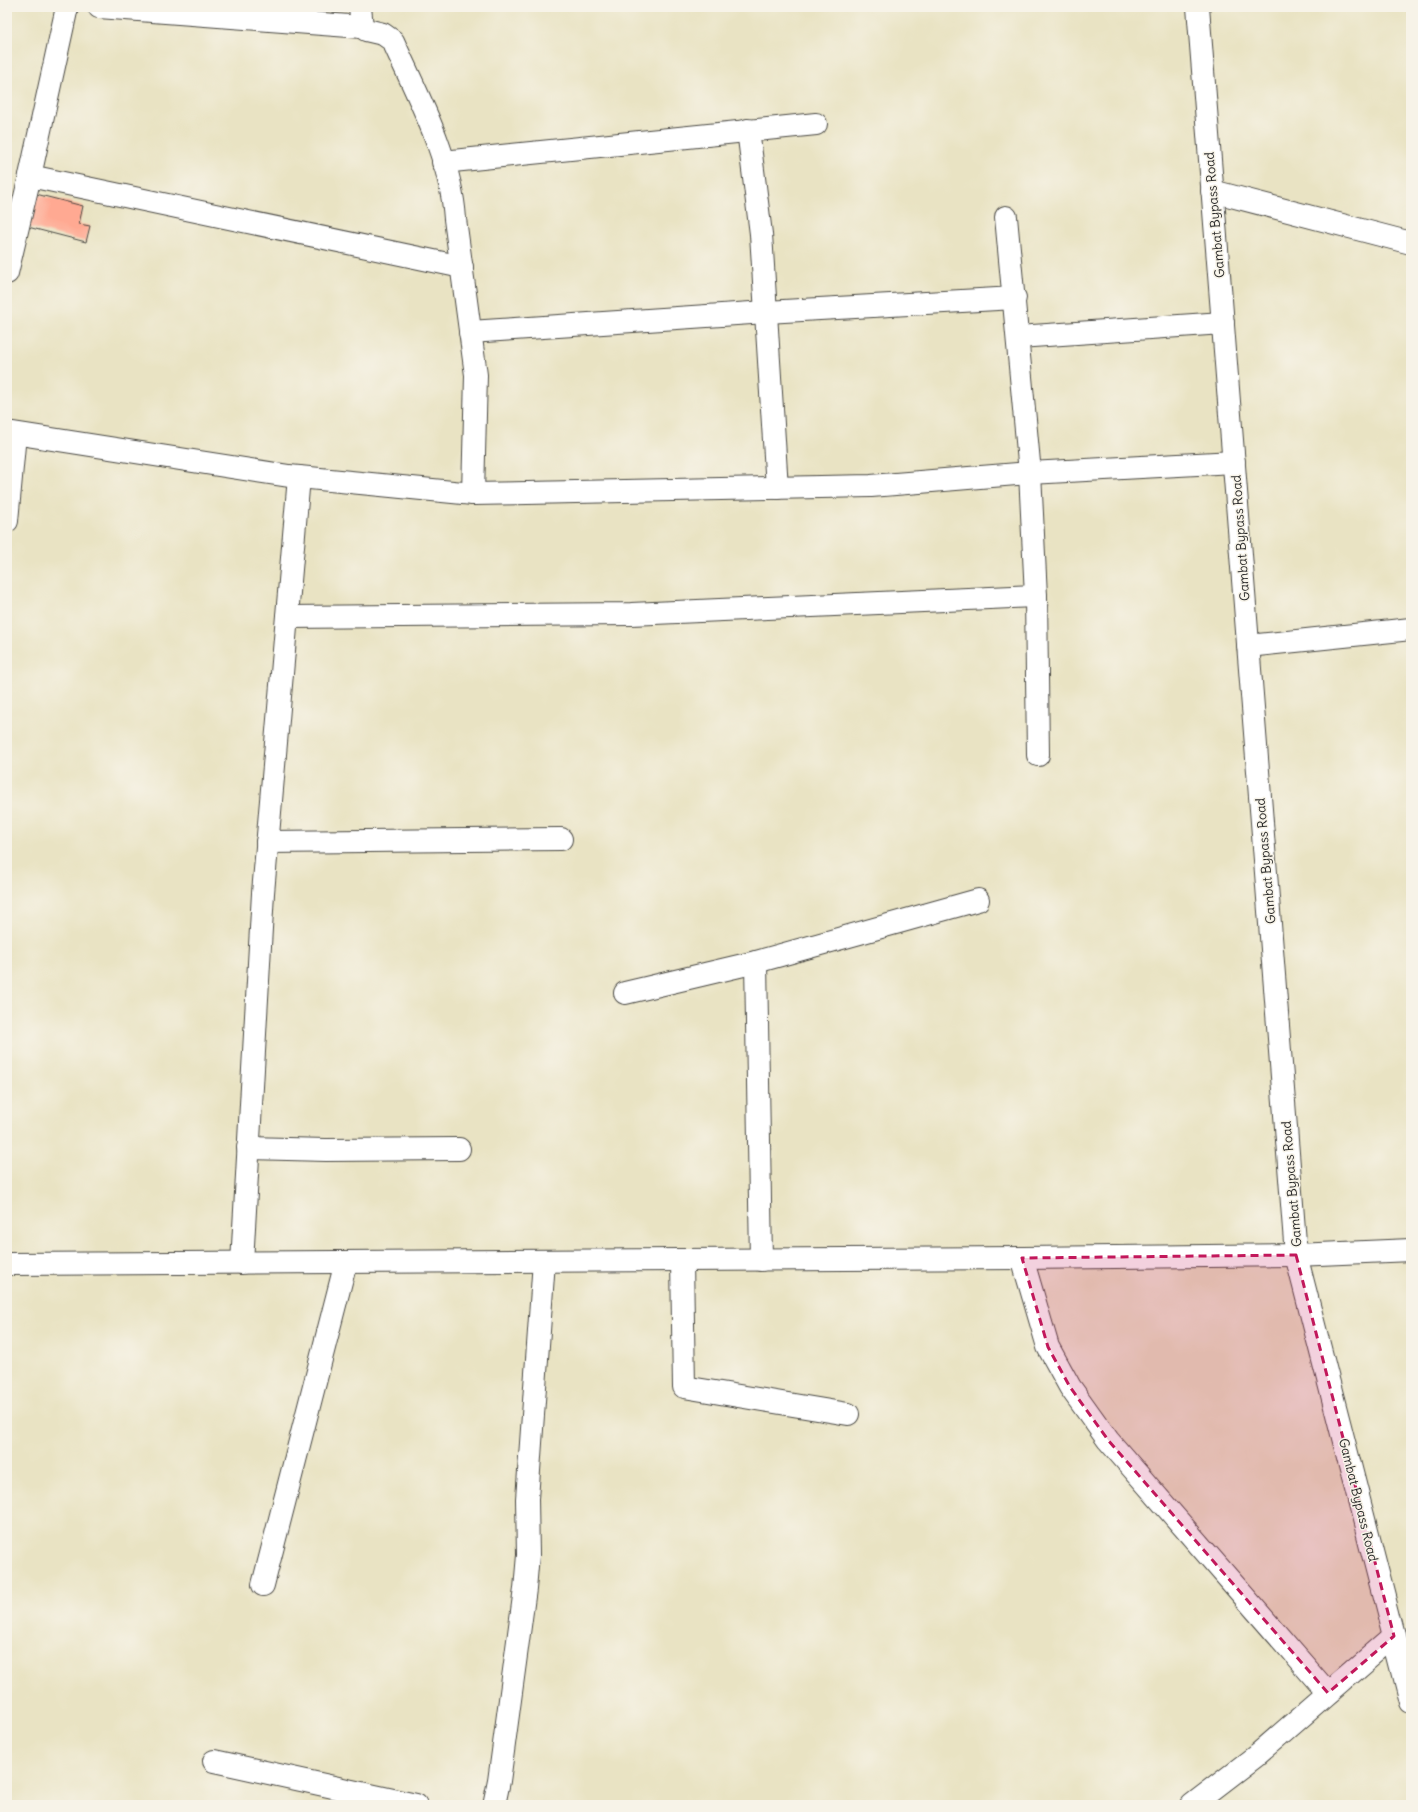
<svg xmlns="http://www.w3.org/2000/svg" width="1418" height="1812" font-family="Delius,sans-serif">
<rect width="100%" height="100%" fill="#f7f3e8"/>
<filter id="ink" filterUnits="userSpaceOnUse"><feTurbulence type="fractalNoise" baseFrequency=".025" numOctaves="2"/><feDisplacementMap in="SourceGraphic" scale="8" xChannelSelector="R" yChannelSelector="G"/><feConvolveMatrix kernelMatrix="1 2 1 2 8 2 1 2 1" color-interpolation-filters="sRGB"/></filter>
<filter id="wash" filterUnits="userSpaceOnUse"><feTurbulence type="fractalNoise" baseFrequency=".012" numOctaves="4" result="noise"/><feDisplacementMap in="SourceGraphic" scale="16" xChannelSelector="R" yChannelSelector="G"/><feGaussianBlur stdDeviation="0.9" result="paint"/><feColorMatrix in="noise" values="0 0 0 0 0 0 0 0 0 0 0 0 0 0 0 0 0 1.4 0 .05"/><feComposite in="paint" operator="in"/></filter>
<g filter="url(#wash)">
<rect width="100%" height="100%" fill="#e9e3c3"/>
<g id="blocks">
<path fill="#ffa992" d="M32,193L83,206L79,224L90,226L86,242L24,226Z"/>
</g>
</g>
<g filter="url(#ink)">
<use href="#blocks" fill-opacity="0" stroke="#484742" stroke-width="1"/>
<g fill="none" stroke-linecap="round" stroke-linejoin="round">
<g stroke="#484742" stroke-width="24">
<g id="minor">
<path d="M99,7L362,27"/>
<path d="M360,7L362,27L366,30L383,34L393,41C418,97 451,157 455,219L476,375L473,494"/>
<path d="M1198,7L1296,1255L1411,1702"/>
<path d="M748,130L761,234L777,488"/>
<path d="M443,162L816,124"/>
<path d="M30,176L462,267"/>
<path d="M1212,191L1411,243"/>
<path d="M1006,217L1030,473L1036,596L1038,755"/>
<path d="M7,273L30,176L67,7"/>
<path d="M470,332L766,312L1015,298"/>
<path d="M1018,337L1223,323"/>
<path d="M7,432L289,476L473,494L871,486L1030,473L1234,462"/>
<path d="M7,521L15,434"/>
<path d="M287,617L631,614L1036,596"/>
<path d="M1248,646L1411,629"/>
<path d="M267,842L561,839"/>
<path d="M756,962L761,1260"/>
<path d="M625,993L756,962L978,900"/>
<path d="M248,1148L326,1150L459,1149"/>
<path d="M1022,1258L1048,1347L1070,1387L1108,1440L1328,1693"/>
<path d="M682,1260L684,1387L848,1414"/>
<path d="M242,1263L263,893L299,477"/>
<path d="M7,1264L1022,1258L1296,1255L1411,1250"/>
<path d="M263,1585L346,1262"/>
<path d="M214,1761L416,1805"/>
<path d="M494,1805L499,1781L525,1589L528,1555L527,1499L544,1261"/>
<path d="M1192,1805L1256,1756L1394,1636"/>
</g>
</g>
<use href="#minor" stroke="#fff" stroke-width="22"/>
</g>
</g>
<path fill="#c2185b" fill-opacity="0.2" stroke="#c2185b" stroke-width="3" stroke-dasharray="8 5" stroke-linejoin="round" d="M1296,1255L1394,1636L1328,1693L1108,1440L1070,1387L1048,1347L1022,1258Z"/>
<g text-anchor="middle" stroke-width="3" stroke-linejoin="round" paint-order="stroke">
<g font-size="13" fill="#2b2b2b" stroke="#f7f3e8">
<text transform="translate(1214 215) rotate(-95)" y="5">Gambat Bypass Road</text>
<text transform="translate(1240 538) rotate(-94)" y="5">Gambat Bypass Road</text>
<text transform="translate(1265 861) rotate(-95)" y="5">Gambat Bypass Road</text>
<text transform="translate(1291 1184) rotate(-95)" y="5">Gambat Bypass Road</text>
<text transform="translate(1359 1500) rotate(76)" y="5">Gambat Bypass Road</text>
</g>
</g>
<rect width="1418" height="1812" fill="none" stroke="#f7f3e8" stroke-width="24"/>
</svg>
